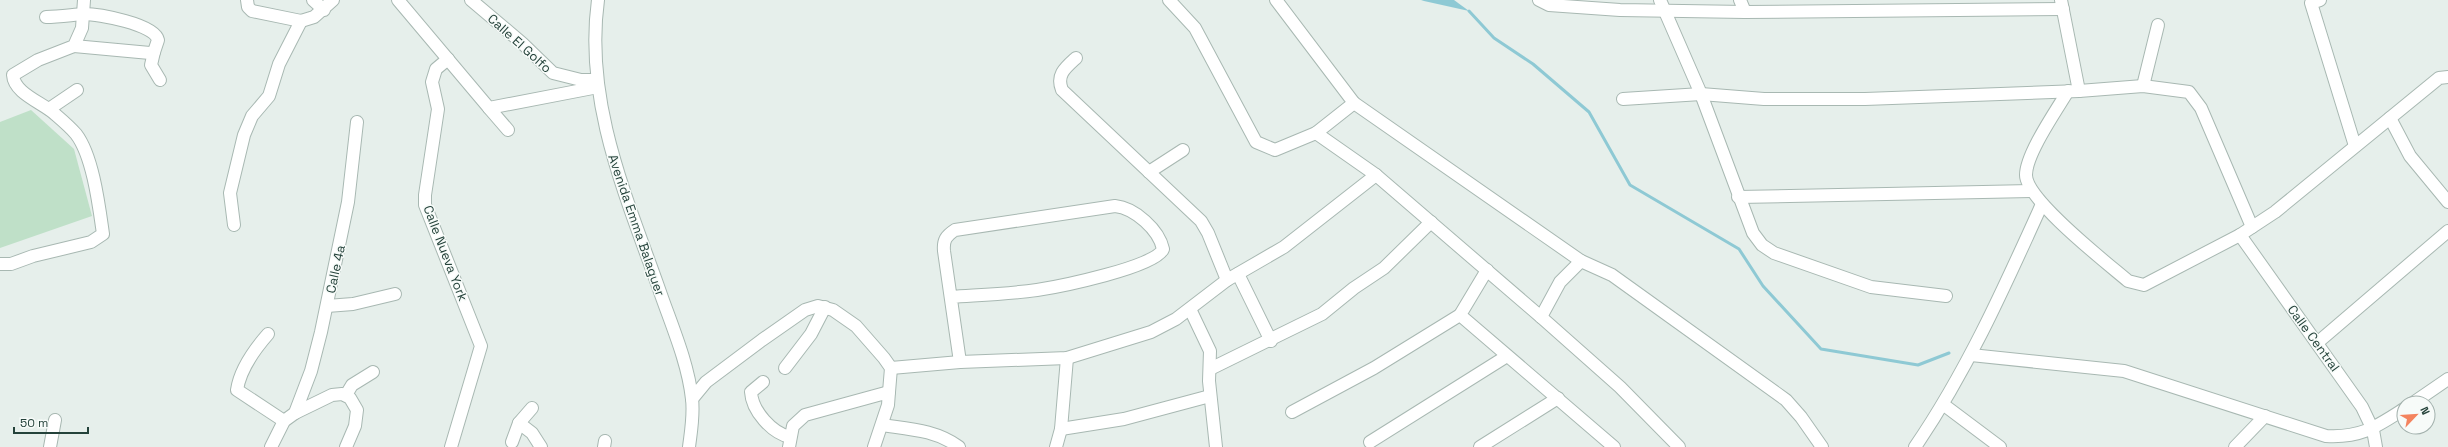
<svg xmlns="http://www.w3.org/2000/svg" width="2448" height="447" font-family="'Space Grotesk',sans-serif">
<rect width="100%" height="100%" fill="#e6efeb"/>
<path fill="#bfe0c8" d="M31,110L74,149L92,216L0,248V122Z"/>
<path fill="#8ec9d4" d="M1421,0H1454L1469,11L1424,1Z"/>
<g fill="none" stroke-linecap="round" stroke-linejoin="round">
<path stroke="#8ec9d4" stroke-width="3" d="M1469,11L1494,38L1533,64L1589,112L1630,185L1739,249L1763,286L1821,349L1918,365L1949,353"/>
<g stroke="#a8b8b2" stroke-width="14">
<g id="minor">
<path d="M247,0L248,7L252,11L301,21"/>
<path d="M313,0L324,10"/>
<path d="M398,0L489,108L598,87"/>
<path d="M471,0L522,43L553,73L581,80H596"/>
<path d="M598,0C584,101 626,196 659,289C671,324 688,362 692,399C694,415 691,431 689,447"/>
<path d="M1169,0L1195,28L1256,142L1275,150L1316,133L1354,103L1276,0"/>
<path d="M1539,0L1549,5L1620,10L1745,12L2063,9"/>
<path d="M1660,0L1701,94L1753,233L1762,245L1774,253L1871,287L1946,296"/>
<path d="M1740,0L1745,12"/>
<path d="M2061,0L2079,91"/>
<path d="M2320,0L2311,3L2355,146"/>
<path d="M46,17C59,17 71,15 84,14C98,14 155,24 158,40L154,52L150,53L74,46"/>
<path d="M301,21L314,17L333,0"/>
<path d="M154,52L151,65L160,80"/>
<path d="M1076,58C1065,68 1056,75 1062,90L1201,221L1208,233L1227,280"/>
<path d="M448,59L436,69L432,82L438,109L425,195V205L481,346L451,447"/>
<path d="M2143,86L2158,25"/>
<path d="M2068,91C2056,111 2026,154 2026,175C2026,200 2107,263 2128,281L2144,285L2240,235L2275,212L2439,78L2448,77"/>
<path d="M1623,99L1701,94L1764,99H1865L2079,91L2143,86L2189,92L2201,108L2252,227"/>
<path d="M1354,103L1581,261"/>
<path d="M489,108L508,130"/>
<path d="M49,109L77,90"/>
<path d="M2390,118L2410,156L2448,202"/>
<path d="M1316,133L1376,175L1541,317L1620,387L1679,447"/>
<path d="M1149,172L1183,150"/>
<path d="M1738,197L2031,191"/>
<path d="M234,225L230,193L244,135L252,116L269,96L279,64L301,21"/>
<path d="M2240,235L2362,407L2373,430L2376,447"/>
<path d="M0,264H11L33,256L91,242L103,234C99,206 93,156 76,134C70,127 63,121 56,115C44,103 14,94 13,75L38,60L74,46L82,28L84,0"/>
<path d="M1487,270L1460,315L1614,447"/>
<path d="M1238,274L1271,341"/>
<path d="M951,297C979,295 1008,294 1037,290C1057,287 1157,267 1163,249C1159,230 1135,208 1115,206L955,230C946,236 943,240 944,251L960,362"/>
<path d="M327,306L353,304L395,294"/>
<path d="M1190,309L1210,351L1209,381L1216,447"/>
<path d="M1541,317L1560,282L1581,261L1612,275L1786,400L1801,417L1822,447"/>
<path d="M268,334C254,350 240,369 237,390L284,421"/>
<path d="M2317,343L2448,231"/>
<path d="M1971,355L2124,371L2326,436C2361,438 2376,427 2404,409"/>
<path d="M785,368L811,334L825,307"/>
<path d="M891,368L960,362L1067,358L1151,332L1176,319L1227,280L1284,247L1376,175"/>
<path d="M1210,369L1322,314L1354,288L1384,268L1431,222"/>
<path d="M763,382L751,392C752,411 772,433 790,437"/>
<path d="M346,395L352,385L373,372"/>
<path d="M692,399L706,382L762,340L805,310L818,306L833,310L856,326L884,358L891,368L889,392"/>
<path d="M2413,403L2448,379"/>
<path d="M1944,405L2000,447"/>
<path d="M1292,412L1374,368L1460,315"/>
<path d="M295,413L311,371L321,332L348,202L357,122"/>
<path d="M519,423L532,433L541,447"/>
<path d="M882,425C909,429 936,430 959,447"/>
<path d="M1061,429L1124,419L1210,396"/>
<path d="M512,442L519,423L532,408"/>
<path d="M1370,442L1507,356"/>
<path d="M50,447L55,420"/>
<path d="M271,447L284,421L295,413L332,395L342,394L350,398L357,410L355,426L346,447"/>
<path d="M604,447L605,441"/>
<path d="M789,447L793,426L805,415L889,392L888,405L874,447"/>
<path d="M1056,447L1061,429L1067,358"/>
<path d="M1480,447L1558,398"/>
<path d="M1915,447C1967,371 2004,288 2042,204"/>
<path d="M2235,447L2265,416"/>
</g>
</g>
<use href="#minor" stroke="#fff" stroke-width="12"/>
</g>
<g text-anchor="middle" stroke-width="3" stroke-linejoin="round" paint-order="stroke">
<g font-size="13" fill="#24423a" stroke="#f7fbf9">
<text transform="translate(520 43) rotate(42)" y="5">Calle El Golfo</text>
<text transform="translate(637 225) rotate(71)" y="5">Avenida Emma Balaguer</text>
<text transform="translate(446 253) rotate(69)" y="5">Calle Nueva York</text>
<text transform="translate(335 269) rotate(-78)" y="5">Calle 4a</text>
<text transform="translate(2314 338) rotate(54)" y="5">Calle Central</text>
</g>
</g>
<g transform="translate(2416 415) rotate(65)"><circle r="19" fill="#f7fbf9" stroke="#a3b1ad"/>
<path d="M0-3L7 15L0 10L-7 15Z" fill="#f4845f"/>
<text y="-6" font-size="11" font-weight="bold" text-anchor="middle" fill="#24423a">N</text>
</g>
<path d="M14 427v6h74v-6" fill="none" stroke="#24423a" stroke-width="2"/>
<text x="20" y="427" font-size="12" fill="#24423a" stroke="#f7fbf9" stroke-width="3" paint-order="stroke">50 m</text>
</svg>
